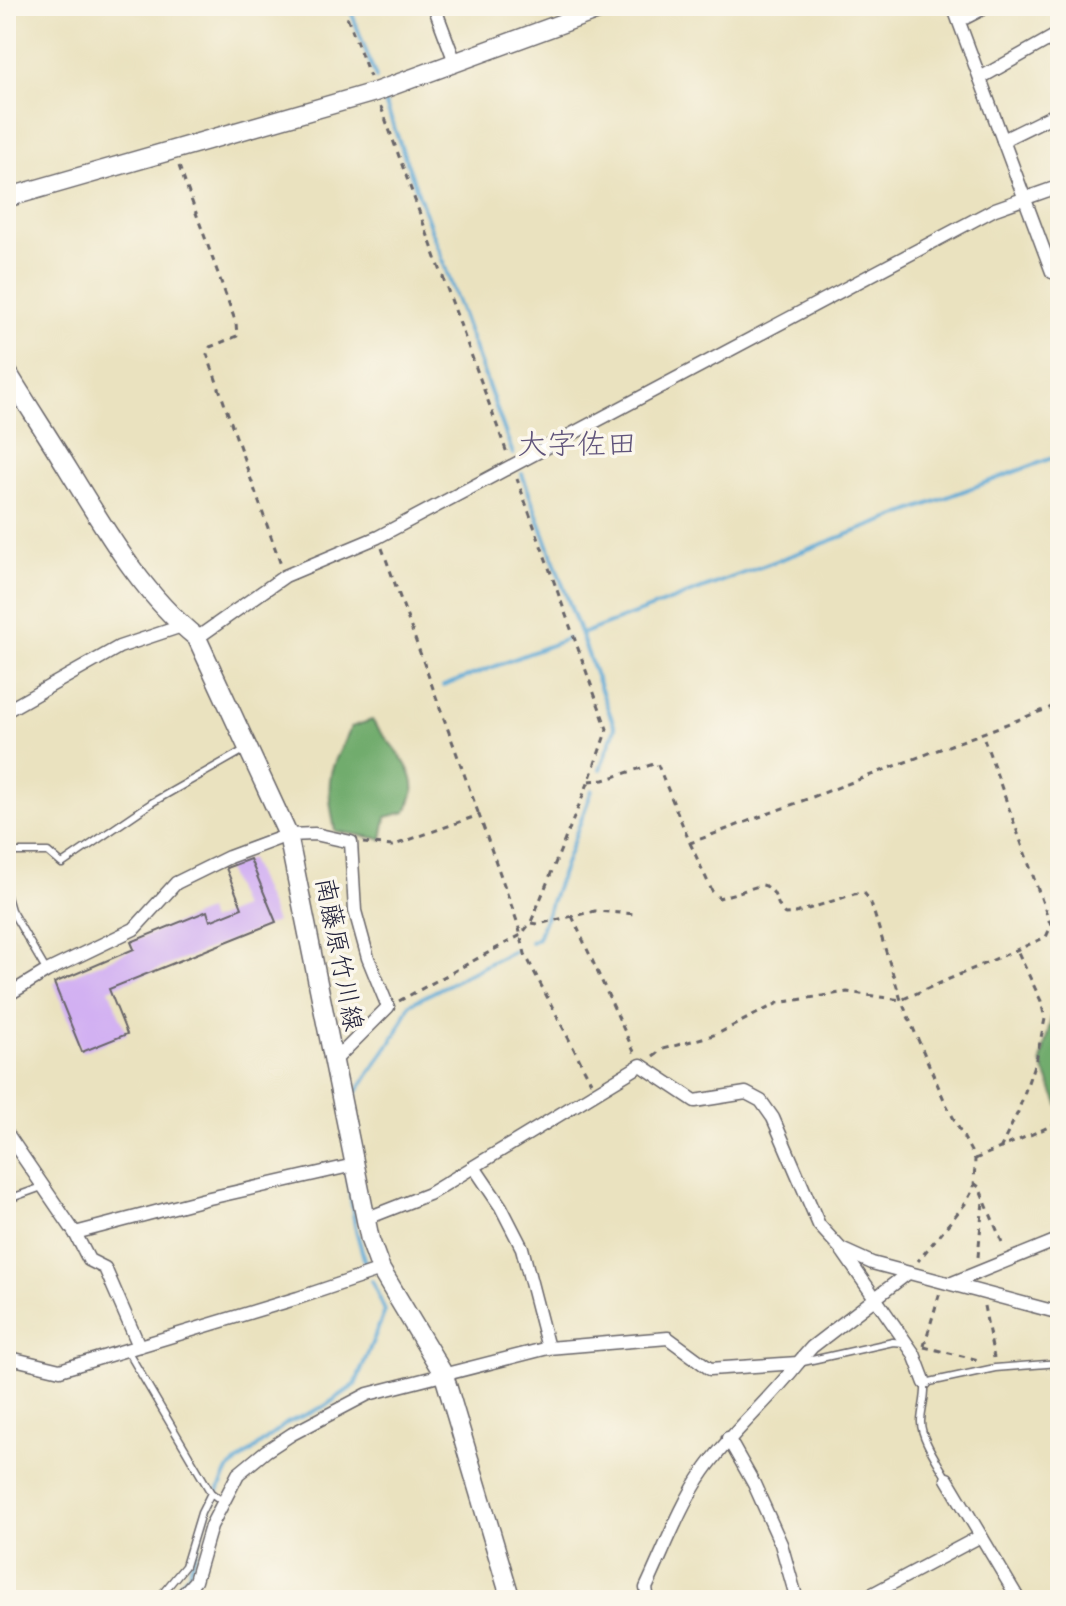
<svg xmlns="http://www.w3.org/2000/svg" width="1066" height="1606" font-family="Mali,'Klee One',sans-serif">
<rect width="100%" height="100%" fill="#fbf7ec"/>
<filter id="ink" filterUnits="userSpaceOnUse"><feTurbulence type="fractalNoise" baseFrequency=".0125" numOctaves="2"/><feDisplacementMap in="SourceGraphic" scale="16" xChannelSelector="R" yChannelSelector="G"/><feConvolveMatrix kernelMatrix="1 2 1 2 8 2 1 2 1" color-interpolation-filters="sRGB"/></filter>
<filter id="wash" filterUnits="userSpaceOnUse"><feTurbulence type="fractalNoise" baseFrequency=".006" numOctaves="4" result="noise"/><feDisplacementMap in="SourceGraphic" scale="32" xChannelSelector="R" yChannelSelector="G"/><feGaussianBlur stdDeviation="1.8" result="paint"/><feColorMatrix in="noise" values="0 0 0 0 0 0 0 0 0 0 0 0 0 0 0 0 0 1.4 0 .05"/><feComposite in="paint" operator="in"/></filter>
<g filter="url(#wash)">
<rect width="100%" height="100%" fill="#eae2bf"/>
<g fill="#71ac6d" stroke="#4a6754" stroke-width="2">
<path d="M372,720C385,741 417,766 413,793C412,799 408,806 406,812L386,817L382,839L335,831C332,812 327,793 331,774C333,760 346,741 351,727Z"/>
<path d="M1060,1012V1109L1041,1062L1052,1015Z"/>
</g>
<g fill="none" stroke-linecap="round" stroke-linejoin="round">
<g stroke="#5ba7d4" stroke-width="4">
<path d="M349,6L376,78"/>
<path d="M383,97L513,454"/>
<path d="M522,474L615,728L600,769"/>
<path d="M581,634L1060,455"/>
<path d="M443,686L567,639"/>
<path d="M531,942L538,938L592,790"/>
<path d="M356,1093L396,1034L410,1004L515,950"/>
<path d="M347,1173L355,1226L367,1270"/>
<path d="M165,1600L189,1573L208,1512L228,1470L287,1423L325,1406L355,1385L385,1311L372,1281"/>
</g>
</g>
<g id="blocks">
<path fill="#d2b0f2" d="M250,859L276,922L109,989L127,1034L82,1052L54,983L134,949L131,942L207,911L210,921L242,908L226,868Z"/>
</g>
</g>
<g filter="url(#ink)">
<use href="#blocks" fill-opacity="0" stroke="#686569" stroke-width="2"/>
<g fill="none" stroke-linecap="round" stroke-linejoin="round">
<g stroke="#686569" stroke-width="9">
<g id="lane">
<path d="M6,812V893L11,910L46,970"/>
<path d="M7,852H48L62,864L153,802L246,749"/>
<path d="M6,1200L42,1187"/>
<path d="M127,1350L211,1493L222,1501"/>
<path d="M803,1362L893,1342L905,1343"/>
<path d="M947,1479C939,1464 920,1437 921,1421C922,1407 926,1398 925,1383L995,1368L1060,1363"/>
<path d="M157,1600L185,1566L201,1513L211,1493"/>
</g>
</g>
<g stroke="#686569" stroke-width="15">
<g id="street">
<path d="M434,6L455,62"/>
<path d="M953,6L1052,272L1060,268"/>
<path d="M959,21L988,6"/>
<path d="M980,78L1060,33"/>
<path d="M1003,140L1060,112"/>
<path d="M197,638L285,576L378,537L995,209L1060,186"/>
<path d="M6,711L119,647L182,626"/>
<path d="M6,996L47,971L134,929L176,883L229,857L288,835L315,834L351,842L355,911L368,958L388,1007L335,1060"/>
<path d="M6,1132L75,1233L205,1199L354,1165"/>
<path d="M474,1167L501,1207L522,1248L548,1348"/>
<path d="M365,1219L429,1194L641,1065L695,1101L746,1093L761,1101L773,1118L819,1225L841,1249L872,1263L1060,1313"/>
<path d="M75,1233L89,1260L105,1268L139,1346"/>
<path d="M841,1249L914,1354L925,1383"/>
<path d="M952,1283L1060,1239"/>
<path d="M6,1357L60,1370L298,1298L381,1270"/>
<path d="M728,1438L754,1484L781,1544L797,1600"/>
<path d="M947,1479L981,1536"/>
<path d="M178,1600L195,1581L211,1526L238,1474L266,1451L292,1434L368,1394L548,1348L668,1338L710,1369L798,1363L812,1347L908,1273"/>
<path d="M648,1600L646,1588C663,1552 682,1502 704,1471C732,1431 769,1401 798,1363"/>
<path d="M861,1600L981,1536L1019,1600"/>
</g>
</g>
<g stroke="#686569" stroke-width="21">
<g id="secondary">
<path d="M6,198L375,92L609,6"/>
<path d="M6,370C26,403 48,436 68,469C105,529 141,593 197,638L288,835L370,1240L381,1270L444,1375L511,1600"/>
</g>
</g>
<g stroke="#686569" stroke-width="3" stroke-dasharray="6 6" stroke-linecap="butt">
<path d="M343,6L370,77"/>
<path d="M381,107L507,453"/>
<path d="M179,166L236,323L237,336L210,347L207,354L281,565"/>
<path d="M1056,283L1060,295"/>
<path d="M382,548L479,815"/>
<path d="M589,781L604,780L657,763L690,843L1060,704"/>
<path d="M363,843L392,846L479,815L518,924L525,954L591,1082"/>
<path d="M690,843L712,891L719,898L762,885C778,888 774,904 785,914L796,913L854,894L864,893L870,900L901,1000L945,1102L975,1159L974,1188L965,1204L918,1261"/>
<path d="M572,916L635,1054"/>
<path d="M532,923L538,924L595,911L635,914"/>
<path d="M399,1001L521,935L531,922L589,781L607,729L517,479"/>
<path d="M653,1056L663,1049L717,1034L778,1003L847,992L901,1000L1046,937L1051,926L982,733"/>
<path d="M1000,1149L1018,1112L1037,1056L1045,1019L1041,1001L1017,950"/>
<path d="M975,1159L1060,1122"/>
<path d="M974,1183L979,1187L1004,1247"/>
<path d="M978,1257L983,1201"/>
<path d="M984,1306L994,1358"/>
<path d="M924,1346L940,1292"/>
<path d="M924,1347L979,1360"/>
</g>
<use href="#lane" stroke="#fff" stroke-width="6"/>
<use href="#street" stroke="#fff" stroke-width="12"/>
<use href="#secondary" stroke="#fff" stroke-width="18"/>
</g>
</g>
<g text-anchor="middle" stroke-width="7" stroke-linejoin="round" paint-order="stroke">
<g font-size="26" fill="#22223b" stroke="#fbf7ec">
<text transform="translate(340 954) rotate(79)" y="9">南藤原竹川線</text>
</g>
<g font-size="30" fill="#60547b" stroke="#fbf7ec">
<text x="577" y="454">大字佐田</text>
</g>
</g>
<rect width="1066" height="1606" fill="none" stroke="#fbf7ec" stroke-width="32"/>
</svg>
